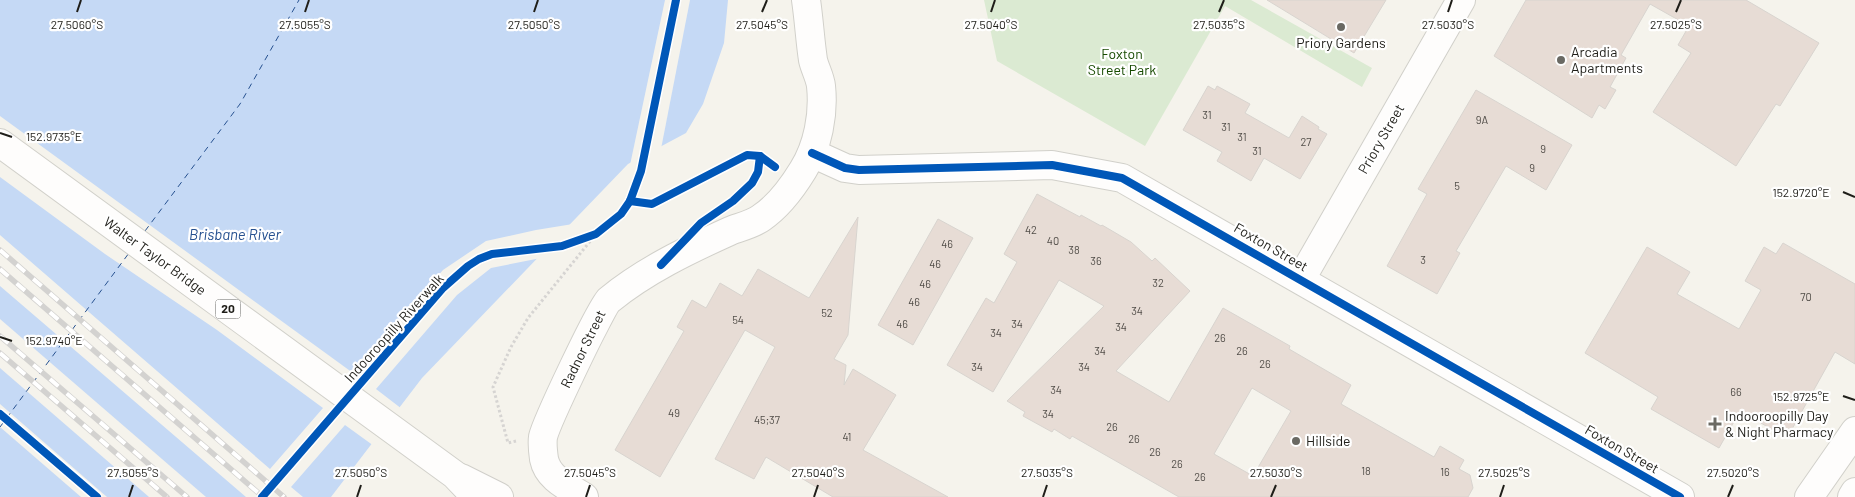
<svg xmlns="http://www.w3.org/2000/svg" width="1855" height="497" font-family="Barlow,sans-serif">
<rect width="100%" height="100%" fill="#f5f3ec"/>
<path fill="#dbead2" d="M984,0H1251L1372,68L1362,87L1225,6L1145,146L997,61Z"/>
<path fill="#c5d9f5" d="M0,0H728L724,43L703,104L686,133L628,164L422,378L331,497H0Z"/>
<g fill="#f5f3ec">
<path d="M665,0H690L661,149L630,165Z"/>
<path d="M0,116L353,373L443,270L486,241L536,230L573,224L541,258L491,268L457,295L376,389L402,409L374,446L345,425L291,487L303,497H246L0,286V235L270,469L323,408L217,330L105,254L0,177Z"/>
<path d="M0,319L206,497H149L0,368Z"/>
<path d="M0,404L107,497H81L0,427Z"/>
</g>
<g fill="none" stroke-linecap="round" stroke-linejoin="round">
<g stroke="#265190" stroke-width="1" stroke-dasharray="6 5" stroke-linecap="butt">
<path d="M145,231L240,104L299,0"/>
<path d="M0,427L129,253"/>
</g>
</g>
<g fill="#e7dcd5" stroke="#d8d4cf" fill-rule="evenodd">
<path d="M1267,0H1386L1354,53Z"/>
<path d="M1526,0H1746L1819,43L1780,106L1776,104L1736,166L1653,112L1691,53L1678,45L1689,26L1650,4L1621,55L1626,58L1610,87L1616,90L1605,109L1599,105L1592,118L1494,56Z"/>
<path d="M1208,86L1215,90L1217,86L1250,104L1245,113L1289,138L1302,116L1319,127L1318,129L1327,134L1300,179L1264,158L1251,181L1217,161L1222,152L1183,130Z"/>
<path d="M1476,90L1572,145L1546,190L1506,166L1456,251L1460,253L1437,294L1387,266L1427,194L1418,189Z"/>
<path d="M1037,194L1080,217L1081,215L1101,226L1102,225L1131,242L1152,261L1155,258L1190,291L1116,371L1169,402L1223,308L1290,346L1289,349L1351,385L1341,404L1434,457L1440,446L1464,460L1459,469L1470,475L1473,488L1468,497H1179L1072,436L1070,439L1054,429L1052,432L1023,416L1025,412L1007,401L1104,306L1059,280L993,392L947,365L986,298L994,303L1017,262L1004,254ZM1252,388L1291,411L1253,476L1214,454Z"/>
<path d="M858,217L848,335L834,359L846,365L844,385L853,369L896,395L863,450L948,497H833L766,457L754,479L715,459L775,347L745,330L660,477L615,450L684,331L677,327L692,300L706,308L720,283L742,296L758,269L809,298Z"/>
<path d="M938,219L973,238L913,345L878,325Z"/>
<path d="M1783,243L1855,284V364L1835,352L1787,438L1740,411L1719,448L1651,409L1658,397L1585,353L1647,247L1690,272L1677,294L1739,329L1761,290L1745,281L1764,247L1776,254Z"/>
</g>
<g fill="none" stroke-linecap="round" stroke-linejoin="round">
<g stroke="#d1d0ca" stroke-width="30">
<g id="minor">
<path d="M812,153L845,168L859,170L1052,165L1122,178L1680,497"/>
<path d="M1301,279L1461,0"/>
</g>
</g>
<g stroke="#d1d0ca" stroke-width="30">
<g id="tertiary">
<path d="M584,497C569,487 548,479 544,459C543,452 542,444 543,437C546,423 601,307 609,300C644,271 688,250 730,231C740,227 753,224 761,218C779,206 792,188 803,170C818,146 824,114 821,86C820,77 815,69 813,60C810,40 809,20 806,0"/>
<path d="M1809,497L1855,431"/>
<path d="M1852,497L1855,492"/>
</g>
</g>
<g stroke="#d1d0ca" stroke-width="30">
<g id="primary">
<path d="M0,143L455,475L476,497"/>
<path d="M461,478L499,497"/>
</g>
</g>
<path stroke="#d6d4d2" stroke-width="3" stroke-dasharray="2.5 2.5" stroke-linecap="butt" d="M516,441L508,443L493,387L511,347L528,318L596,234"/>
<use href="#minor" stroke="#fefdfc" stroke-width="28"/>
<use href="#tertiary" stroke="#fefdfc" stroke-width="28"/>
<use href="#primary" stroke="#fefdfc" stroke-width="28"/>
<g stroke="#d3d2d0" stroke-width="5.5">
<g id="rail">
<path d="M0,250L284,497"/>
<path d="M0,269L263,497"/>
<path d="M0,336L187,497"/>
<path d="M0,353L167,497"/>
</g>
</g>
<use href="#rail" stroke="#fff" stroke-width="4" stroke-dasharray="11" stroke-linecap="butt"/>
<g stroke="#fff" stroke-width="11">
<g id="cycleway">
<path d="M812,153L845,168L859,170L1052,165L1122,178L1680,497"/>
<path d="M630,201L652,204L747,155L760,156L775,167"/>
<path d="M661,265L701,223L733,201L752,183L758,172L760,156"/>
<path d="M0,414L97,497"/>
<path d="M262,497L443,288L468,266L479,259L492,254L562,246L596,234L621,214L630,201L641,171L676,0"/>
</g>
</g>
<use href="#cycleway" stroke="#0057b8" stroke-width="8"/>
</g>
<path fill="none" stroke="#1f1e19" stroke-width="2" d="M77,12L81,0M305,12L309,0M534,12L538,0M762,12L767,0M991,12L995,0M1219,12L1224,0M1448,12L1452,0M1676,12L1681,0M0,133L12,137M1843,192L1855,197M0,337L12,341M1843,396L1855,400M129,497L133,485M357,497L361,485M586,497L590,485M814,497L818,485M1043,497L1047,485M1271,497L1276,485M1500,497L1504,485M1728,497L1733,485"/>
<g fill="#6a6963" stroke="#fff" stroke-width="2">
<circle cx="1341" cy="27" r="5"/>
<circle cx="1561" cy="60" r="5"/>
<path d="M1712.5 416.5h5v5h5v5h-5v5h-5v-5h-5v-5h5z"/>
<circle cx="1296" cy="441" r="5"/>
</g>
<g text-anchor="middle" stroke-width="4.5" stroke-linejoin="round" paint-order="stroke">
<g font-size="11" fill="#524e49">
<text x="1207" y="119">31</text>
<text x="1482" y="124">9A</text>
<text x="1226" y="131">31</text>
<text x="1242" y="141">31</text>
<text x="1306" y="146">27</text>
<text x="1543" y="153">9</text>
<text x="1257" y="155">31</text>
<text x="1532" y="172">9</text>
<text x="1457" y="190">5</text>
<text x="1031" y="234">42</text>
<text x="1053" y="245">40</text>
<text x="947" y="248">46</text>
<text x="1074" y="254">38</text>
<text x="1423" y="264">3</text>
<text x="1096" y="265">36</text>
<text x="935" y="268">46</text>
<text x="1158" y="287">32</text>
<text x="925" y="288">46</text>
<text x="1806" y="301">70</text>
<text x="914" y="306">46</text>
<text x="1137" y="315">34</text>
<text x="827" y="317">52</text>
<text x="738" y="324">54</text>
<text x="902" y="328">46</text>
<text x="1017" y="328">34</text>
<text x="1121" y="331">34</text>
<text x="996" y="337">34</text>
<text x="1220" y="342">26</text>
<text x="1100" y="355">34</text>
<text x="1242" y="355">26</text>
<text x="1265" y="368">26</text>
<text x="977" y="371">34</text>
<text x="1084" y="371">34</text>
<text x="1056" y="394">34</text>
<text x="1736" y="396">66</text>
<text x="674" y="417">49</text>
<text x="1048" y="418">34</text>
<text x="767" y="424">45;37</text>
<text x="1112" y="431">26</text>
<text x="847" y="441">41</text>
<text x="1134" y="443">26</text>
<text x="1155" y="456">26</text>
<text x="1177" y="468">26</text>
<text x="1366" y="475">18</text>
<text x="1445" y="476">16</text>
<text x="1200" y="481">26</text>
</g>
<rect fill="#fff" stroke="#62625e" stroke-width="1" x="215.5" y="299.5" width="25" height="19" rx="4"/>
<g font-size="12" font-weight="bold" fill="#1f1e19">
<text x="228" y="313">20</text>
</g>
<g font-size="14" fill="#1f1e19" stroke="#fff" text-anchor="start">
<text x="1341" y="48" text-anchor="middle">Priory Gardens</text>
<text x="1571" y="57">Arcadia<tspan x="1571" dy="16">Apartments</tspan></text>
<text x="1725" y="421">Indooroopilly Day<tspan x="1725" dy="16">&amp; Night Pharmacy</tspan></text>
<text x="1306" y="446">Hillside</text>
</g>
<g font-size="14" fill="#174a00" stroke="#fff">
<text x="1122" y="59">Foxton<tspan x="1122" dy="16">Street Park</tspan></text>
</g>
<g font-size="14" fill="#1f1e19" stroke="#fff">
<text transform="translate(1381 139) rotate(-60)" y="5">Priory Street</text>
<text transform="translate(1271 247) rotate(30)" y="5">Foxton Street</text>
<text transform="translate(155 256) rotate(36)" y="5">Walter Taylor Bridge</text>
<text transform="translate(394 328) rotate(-48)" y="5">Indooroopilly Riverwalk</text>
<text transform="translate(583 349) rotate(-64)" y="5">Radnor Street</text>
<text transform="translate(1622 449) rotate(30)" y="5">Foxton Street</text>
</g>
<g font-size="15" font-style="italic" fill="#265190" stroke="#fff">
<text x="235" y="240">Brisbane River</text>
</g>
</g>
<g font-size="12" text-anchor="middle" fill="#1f1e19" stroke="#fff" stroke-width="4.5" stroke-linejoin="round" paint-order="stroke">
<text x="305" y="29">27.5055°S</text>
<text x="534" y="29">27.5050°S</text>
<text x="762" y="29">27.5045°S</text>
<text x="991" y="29">27.5040°S</text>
<text x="1219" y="29">27.5035°S</text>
<text x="1448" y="29">27.5030°S</text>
<text x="77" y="29">27.5060°S</text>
<text x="1676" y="29">27.5025°S</text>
<text x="54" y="141">152.9735°E</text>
<text x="1801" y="197">152.9720°E</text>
<text x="54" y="345">152.9740°E</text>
<text x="1801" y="401">152.9725°E</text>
<text x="133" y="477">27.5055°S</text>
<text x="361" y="477">27.5050°S</text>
<text x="590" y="477">27.5045°S</text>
<text x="818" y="477">27.5040°S</text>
<text x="1047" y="477">27.5035°S</text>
<text x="1276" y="477">27.5030°S</text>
<text x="1504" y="477">27.5025°S</text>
<text x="1733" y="477">27.5020°S</text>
</g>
</svg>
